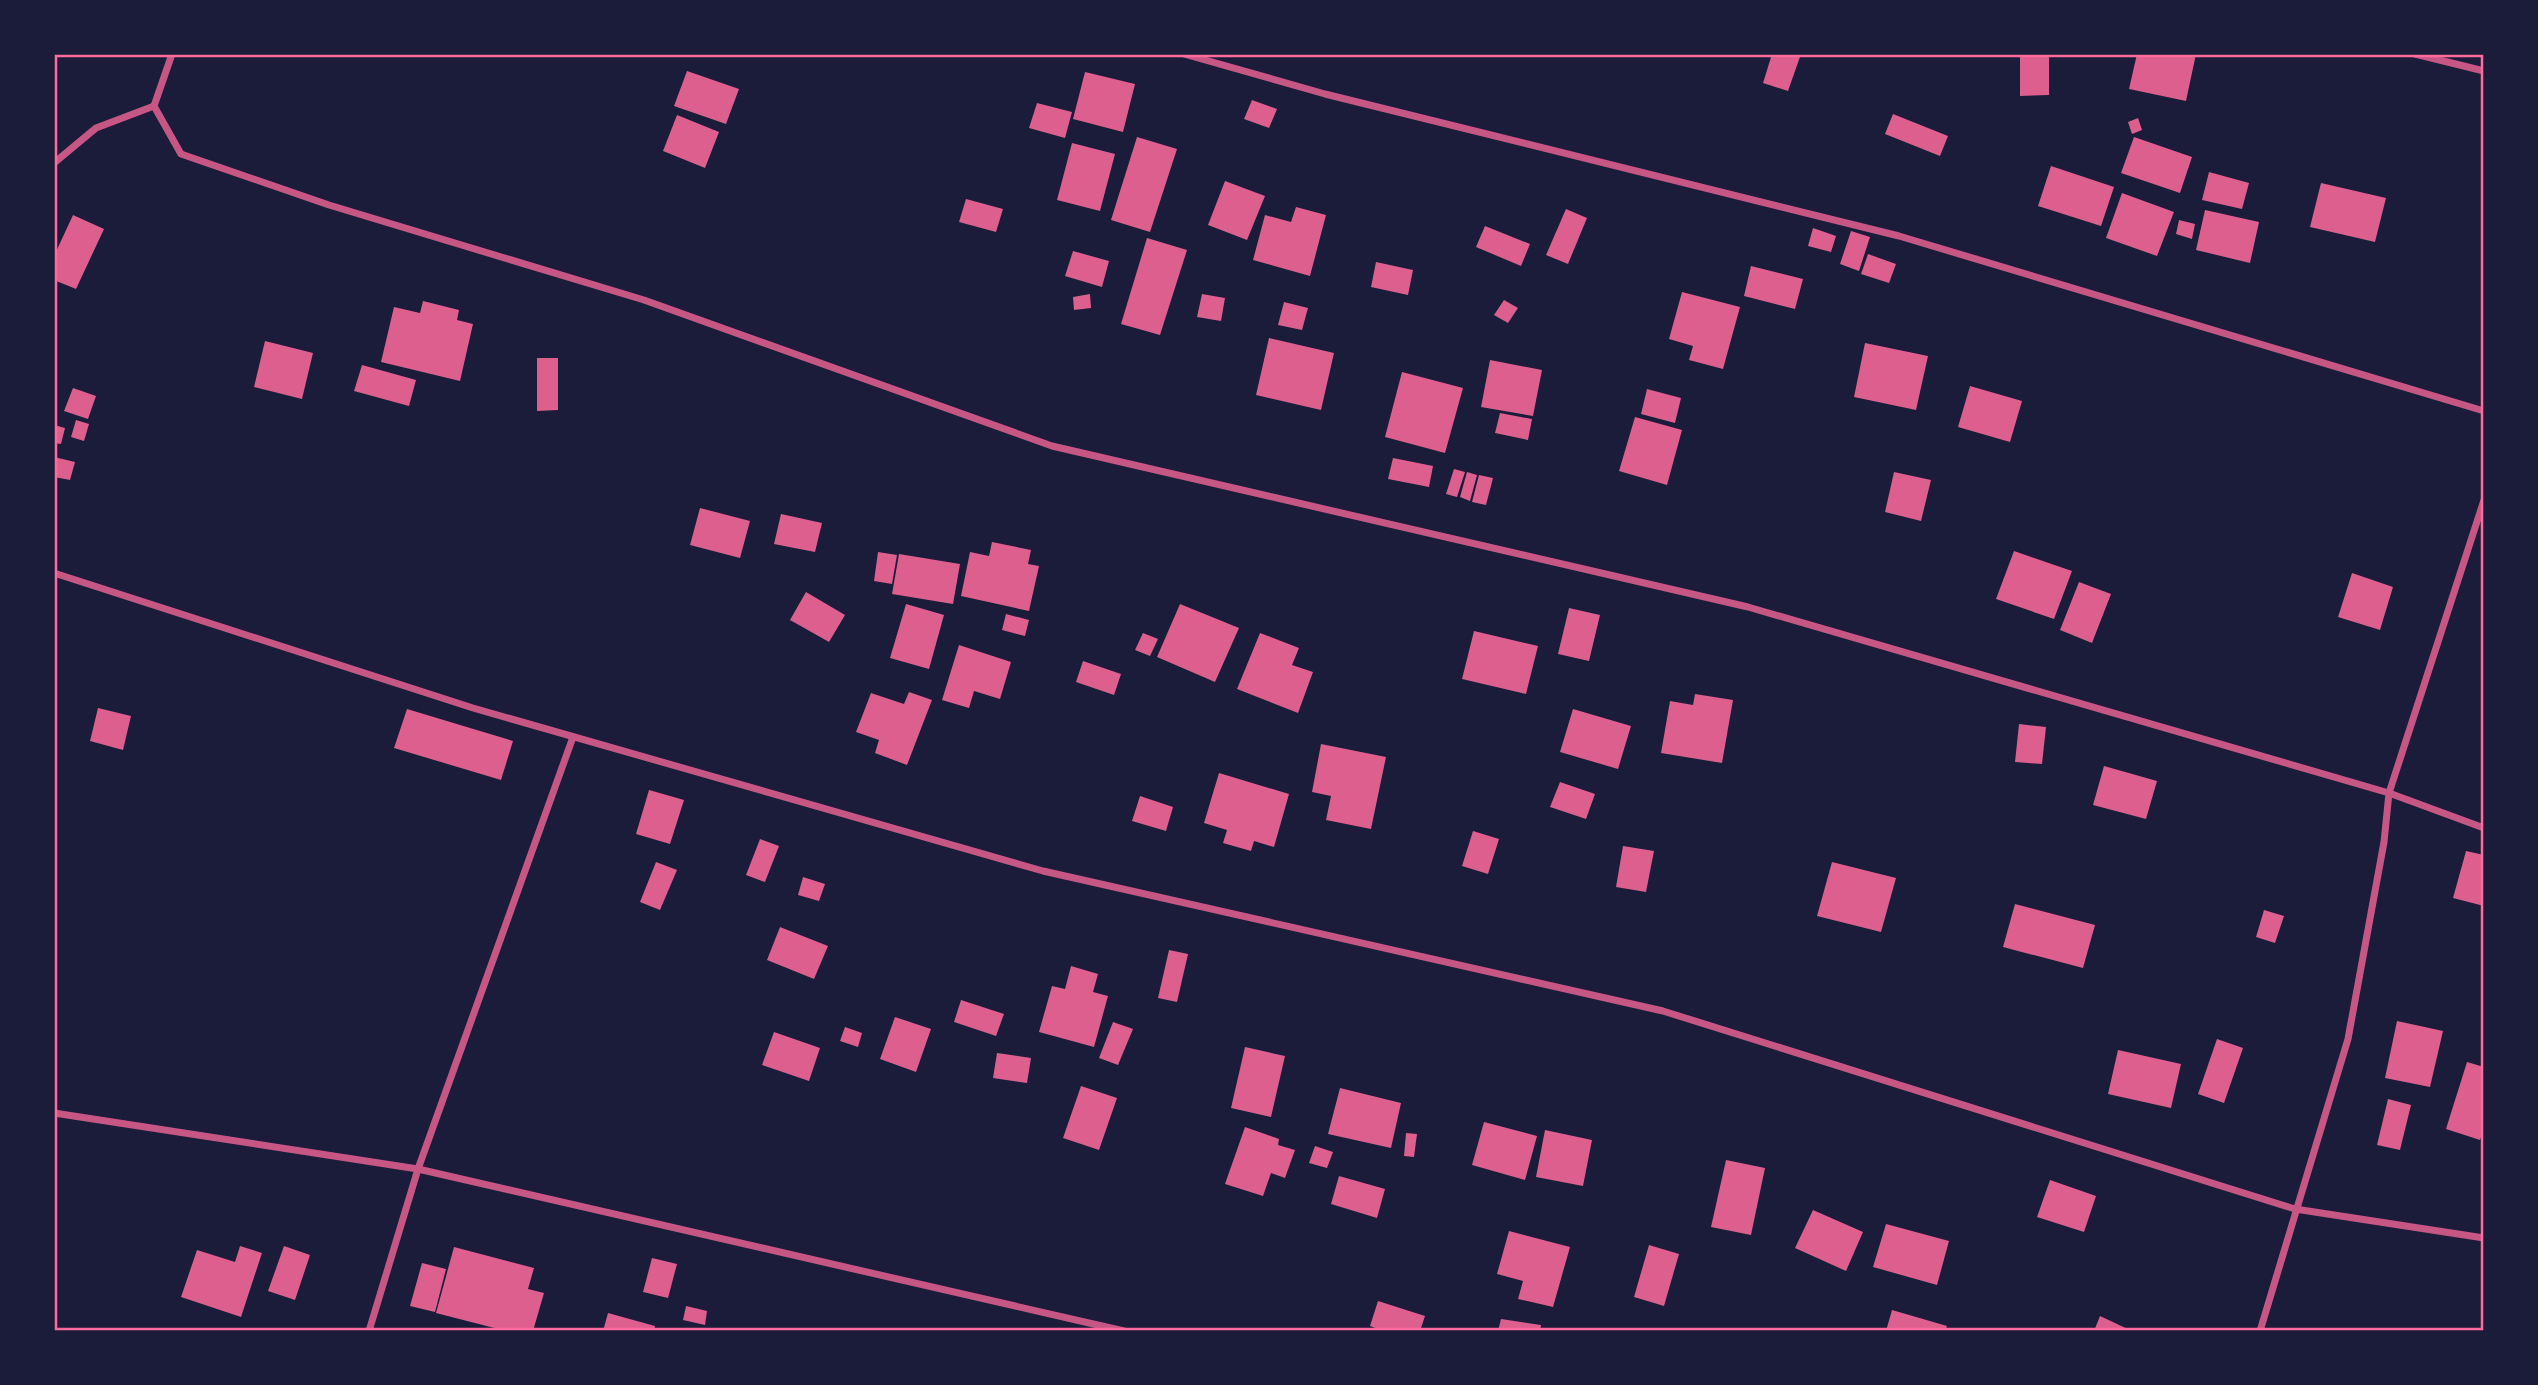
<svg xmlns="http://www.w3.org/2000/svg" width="2538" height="1385" font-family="'DM Sans',sans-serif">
<rect width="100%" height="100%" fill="#1b1b3a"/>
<g fill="#dd5f8e">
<path d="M1772,54H1801L1788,91L1763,83Z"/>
<path d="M2020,54H2049V95L2020,96Z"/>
<path d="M2137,54H2196L2186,101L2129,89Z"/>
<path d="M687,71L739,89L726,124L674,106Z"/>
<path d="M1085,72L1135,84L1123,132L1073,119Z"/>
<path d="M1252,100L1277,109L1269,128L1244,119Z"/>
<path d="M1037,103L1072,112L1065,138L1029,128Z"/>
<path d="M1893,114L1948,136L1940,156L1885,134Z"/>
<path d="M677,115L719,132L705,168L663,151Z"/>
<path d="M2138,118L2142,130L2132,134L2128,122Z"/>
<path d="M1137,137L1177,149L1150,232L1111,220Z"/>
<path d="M2134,137L2192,157L2180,193L2121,173Z"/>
<path d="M1072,143L1115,154L1100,211L1057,200Z"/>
<path d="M2051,166L2114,187L2101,226L2038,206Z"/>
<path d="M2209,172L2249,183L2242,209L2202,200Z"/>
<path d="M1225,181L1265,196L1247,240L1208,225Z"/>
<path d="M2321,183L2386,198L2375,242L2310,227Z"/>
<path d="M2122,193L2174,212L2157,256L2106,238Z"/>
<path d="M966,199L1003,209L996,232L959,222Z"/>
<path d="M1296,207L1326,215L1310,276L1253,260L1265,215L1291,222Z"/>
<path d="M1566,209L1587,218L1568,264L1546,255Z"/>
<path d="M2205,210L2259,222L2250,263L2196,250Z"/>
<path d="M73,215L104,229L76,289L54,280V256Z"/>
<path d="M2179,220L2195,224L2192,239L2176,234Z"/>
<path d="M1485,226L1530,244L1521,266L1476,247Z"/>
<path d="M1813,228L1836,236L1831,252L1808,246Z"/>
<path d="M1851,231L1870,237L1859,271L1840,264Z"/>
<path d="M1147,238L1187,250L1160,335L1121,324Z"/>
<path d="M1073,251L1109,261L1102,287L1065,276Z"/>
<path d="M1868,254L1896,264L1889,283L1861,274Z"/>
<path d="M1376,262L1413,270L1408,295L1371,287Z"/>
<path d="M1751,266L1803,279L1795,309L1744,296Z"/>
<path d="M1682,292L1740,307L1723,369L1689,360L1693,346L1669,339Z"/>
<path d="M1090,294L1091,308L1074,310L1073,297Z"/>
<path d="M1202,294L1225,298L1221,321L1197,317Z"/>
<path d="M1504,300L1518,308L1508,323L1494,315Z"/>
<path d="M423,301L459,310L457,320L473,324L460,381L381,362L394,307L420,313Z"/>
<path d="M1284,302L1308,308L1302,330L1278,325Z"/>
<path d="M1269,338L1334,353L1321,410L1256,395Z"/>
<path d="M265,341L313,353L302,399L254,387Z"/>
<path d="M1865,343L1928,356L1916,410L1854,397Z"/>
<path d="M537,358H558V410L537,411Z"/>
<path d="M1490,360L1542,370L1533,416L1481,407Z"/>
<path d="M362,365L416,380L409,406L354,391Z"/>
<path d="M1402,372L1463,388L1445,453L1385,437Z"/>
<path d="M1970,386L2022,401L2010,442L1958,427Z"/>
<path d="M73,388L96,396L88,419L64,411Z"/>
<path d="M1647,389L1681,398L1675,423L1641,414Z"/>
<path d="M1500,413L1532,419L1528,440L1495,433Z"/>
<path d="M1635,417L1682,430L1667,485L1619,471Z"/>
<path d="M76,420L89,424L84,441L71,437Z"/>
<path d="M54,425L65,428L61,444L54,443Z"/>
<path d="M54,457L75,462L70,480L54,477Z"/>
<path d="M1393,458L1433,466L1429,487L1388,479Z"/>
<path d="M1454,469L1465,472L1457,497L1446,494Z"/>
<path d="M1467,472L1477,475L1470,501L1460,497Z"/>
<path d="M1894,472L1931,480L1921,521L1885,512Z"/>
<path d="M1479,475L1493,478L1486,505L1472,502Z"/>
<path d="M700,508L750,521L740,558L690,545Z"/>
<path d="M781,514L822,523L815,552L774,544Z"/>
<path d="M992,542L1031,550L1028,564L1039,566L1029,611L961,596L970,552L989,556Z"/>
<path d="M2014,551L2072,571L2054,619L1996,599Z"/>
<path d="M878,552L897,555L892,584L874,581Z"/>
<path d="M899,554L960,564L953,604L892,594Z"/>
<path d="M2352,573L2393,587L2380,630L2338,617Z"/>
<path d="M2079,582L2111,594L2092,643L2060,630Z"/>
<path d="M806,592L845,615L829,642L790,620Z"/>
<path d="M906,604L944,615L929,669L890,658Z"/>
<path d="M1180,604L1239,628L1215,682L1157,657Z"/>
<path d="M1569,608L1600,615L1589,661L1558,654Z"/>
<path d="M1006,614L1029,620L1025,636L1002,630Z"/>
<path d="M1474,631L1538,646L1526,694L1462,679Z"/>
<path d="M1143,633L1158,639L1150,656L1135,650Z"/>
<path d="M1260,633L1299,648L1292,665L1313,672L1298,713L1237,689Z"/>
<path d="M959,645L1011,662L1000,699L974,691L969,708L942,700Z"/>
<path d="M1083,661L1121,674L1114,695L1076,682Z"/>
<path d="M909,692L932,700L907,765L875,753L879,740L856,732L871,693L904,704Z"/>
<path d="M1695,694L1733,700L1722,763L1661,753L1670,701L1693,705Z"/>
<path d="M98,708L131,716L123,750L90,741Z"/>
<path d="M407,709L513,741L501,780L394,748Z"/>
<path d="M1573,709L1631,726L1618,769L1560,752Z"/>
<path d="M2019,724L2046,727L2042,764L2015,762Z"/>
<path d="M1321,744L1386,757L1371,829L1326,820L1331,796L1312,792Z"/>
<path d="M2104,766L2157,781L2146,819L2093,805Z"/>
<path d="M1219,773L1289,794L1274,847L1254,841L1251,851L1223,843L1227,830L1204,823Z"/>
<path d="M1560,782L1595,794L1586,819L1550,807Z"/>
<path d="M649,790L684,800L670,844L636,834Z"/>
<path d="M1140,796L1173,807L1166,831L1132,821Z"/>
<path d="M1473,831L1499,839L1488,874L1462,866Z"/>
<path d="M760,839L779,846L765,882L746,875Z"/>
<path d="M1623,846L1654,851L1646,892L1616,887Z"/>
<path d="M2466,851L2484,855V906L2453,898Z"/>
<path d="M656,862L677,870L660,910L640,902Z"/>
<path d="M1832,862L1896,878L1881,932L1817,916Z"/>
<path d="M803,877L825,884L819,901L798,895Z"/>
<path d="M2015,904L2095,925L2083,968L2003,947Z"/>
<path d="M2264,910L2284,916L2275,943L2256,937Z"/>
<path d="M780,927L828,946L814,979L767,960Z"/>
<path d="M1169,950L1188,954L1177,1002L1158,998Z"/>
<path d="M1071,966L1098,974L1093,992L1108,996L1094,1047L1039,1032L1052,986L1065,989Z"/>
<path d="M961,1000L1004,1014L996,1036L954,1022Z"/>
<path d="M895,1017L931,1029L916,1072L880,1059Z"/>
<path d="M2397,1021L2443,1031L2430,1087L2385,1078Z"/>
<path d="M1113,1022L1133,1029L1118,1065L1099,1058Z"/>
<path d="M845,1027L862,1033L858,1047L840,1041Z"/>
<path d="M774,1032L820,1048L809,1081L762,1065Z"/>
<path d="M2217,1039L2243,1048L2224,1103L2198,1094Z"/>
<path d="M1245,1047L1285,1056L1271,1117L1231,1108Z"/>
<path d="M2118,1050L2181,1064L2171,1108L2108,1094Z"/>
<path d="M997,1053L1031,1058L1027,1083L993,1078Z"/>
<path d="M2467,1062L2484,1067V1128L2480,1140L2446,1129Z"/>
<path d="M1081,1086L1117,1098L1099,1150L1063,1138Z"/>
<path d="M1340,1088L1401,1103L1391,1148L1328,1134Z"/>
<path d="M2388,1099L2411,1105L2400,1150L2377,1145Z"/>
<path d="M1484,1122L1537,1136L1525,1180L1472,1165Z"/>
<path d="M1245,1127L1279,1139L1278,1145L1295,1150L1285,1178L1271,1173L1263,1196L1225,1184Z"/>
<path d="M1545,1130L1592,1140L1583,1186L1536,1177Z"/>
<path d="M1406,1133L1417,1134L1414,1157L1404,1156Z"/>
<path d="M1315,1146L1333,1152L1327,1168L1309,1163Z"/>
<path d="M1726,1160L1765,1168L1751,1235L1711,1227Z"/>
<path d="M1339,1176L1385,1189L1377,1218L1331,1204Z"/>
<path d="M2050,1180L2096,1196L2084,1232L2037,1217Z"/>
<path d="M1813,1210L1863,1232L1846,1271L1795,1248Z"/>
<path d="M1886,1224L1949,1241L1937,1285L1873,1267Z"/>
<path d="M1509,1231L1570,1247L1553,1307L1518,1299L1523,1281L1497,1274Z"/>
<path d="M1649,1245L1679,1254L1664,1306L1634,1297Z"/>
<path d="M240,1246L262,1253L241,1317L181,1297L197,1250L235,1262Z"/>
<path d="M284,1246L310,1255L295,1300L268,1291Z"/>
<path d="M454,1247L534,1268L528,1289L544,1293L533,1331H506L436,1313Z"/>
<path d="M652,1258L677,1264L668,1298L643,1292Z"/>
<path d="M422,1263L446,1269L435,1312L410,1306Z"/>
<path d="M1378,1301L1425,1316L1420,1331H1383L1370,1326Z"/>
<path d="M686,1306L707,1311L705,1325L683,1320Z"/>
<path d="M1892,1310L1947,1326L1945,1331H1886Z"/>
<path d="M608,1313L655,1326L654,1331H603Z"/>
<path d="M2100,1316L2132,1331H2094Z"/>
<path d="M1501,1319L1541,1325L1540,1331H1498Z"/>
</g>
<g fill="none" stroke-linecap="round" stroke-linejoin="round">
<g stroke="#c65784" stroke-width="7">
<path d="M172,54L154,106L181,154L329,205L644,300L1052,446L1748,607L2389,793L2484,828"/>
<path d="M1184,54L1325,94L1899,236L2484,411"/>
<path d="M2415,54L2484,71"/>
<path d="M54,163L96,128L154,106"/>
<path d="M54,573L473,708L1043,871L1663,1011L2295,1209L2484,1238"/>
<path d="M54,1113L418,1169L1124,1331"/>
<path d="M369,1331L418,1169L573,737"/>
<path d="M2260,1331L2348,1039L2384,842L2389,793L2484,500"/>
</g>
</g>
<rect width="2538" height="1385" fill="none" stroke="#1b1b3a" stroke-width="112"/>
<rect x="56" y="56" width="2426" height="1273" fill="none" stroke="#ff6b9d" stroke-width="2.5"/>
</svg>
